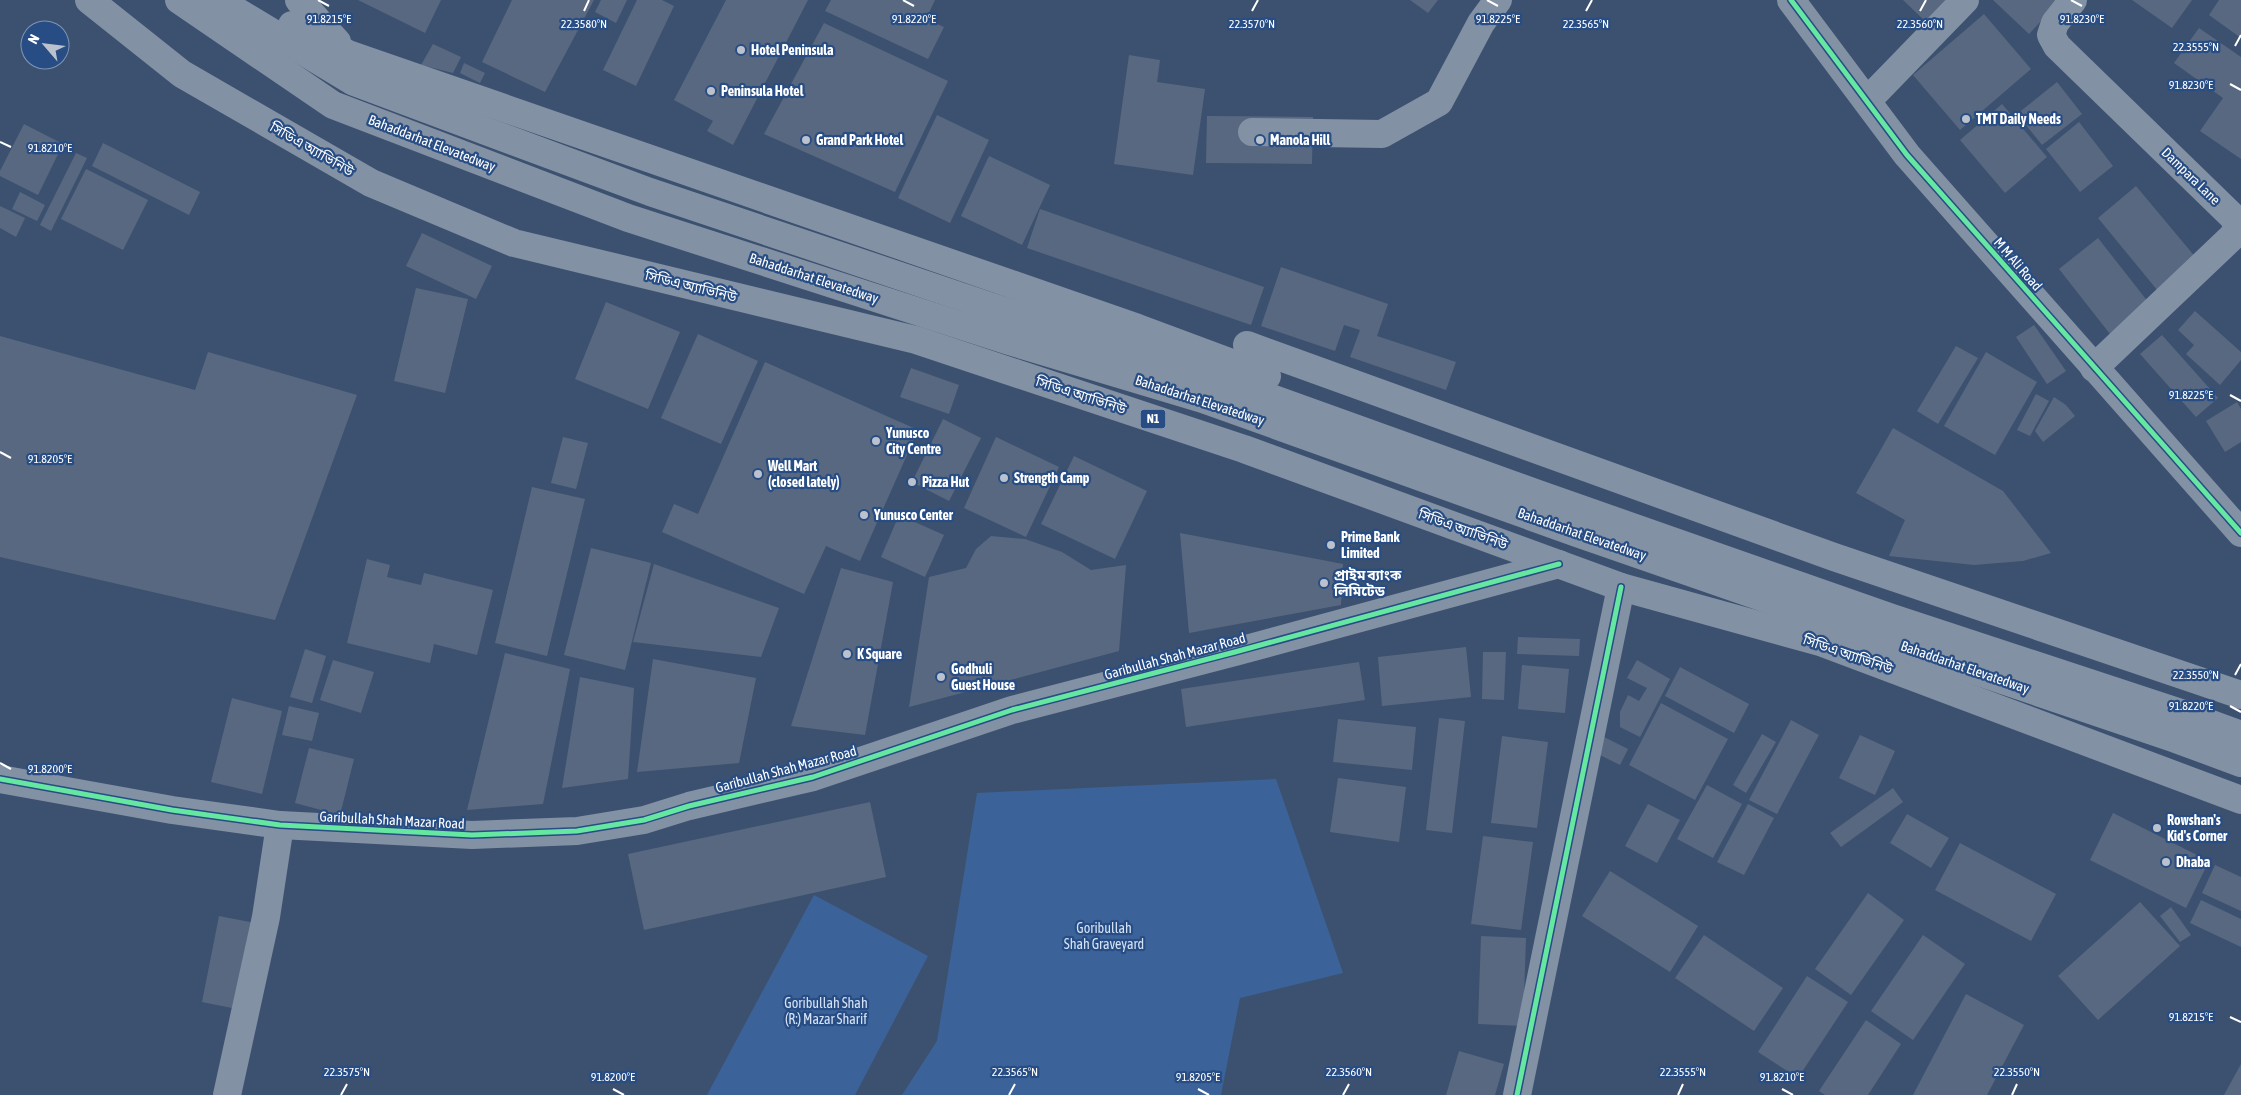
<svg xmlns="http://www.w3.org/2000/svg" width="2241" height="1095" font-family="'Asap Condensed','Noto Sans Bengali',sans-serif">
<rect width="100%" height="100%" fill="#3c516f"/>
<g fill="#3c6399">
<path d="M1276,779L1343,973L1240,998L1221,1095H902L937,1041L977,793Z"/>
<path d="M814,895L928,956L855,1095H707Z"/>
</g>
<g fill="#586880">
<path d="M358,0H441L425,33Z"/>
<path d="M512,0H594L545,92L482,62Z"/>
<path d="M601,0H627L616,23L595,12Z"/>
<path d="M637,0H662L674,6L636,86L603,70Z"/>
<path d="M726,0H808L733,145L707,131L713,121L674,100Z"/>
<path d="M831,0H935L926,19L944,27L928,59L825,11Z"/>
<path d="M1410,0H1438L1428,13Z"/>
<path d="M1903,0H1950L1927,23Z"/>
<path d="M1993,0H2061L2029,34Z"/>
<path d="M2132,0H2192L2172,28Z"/>
<path d="M2219,0H2241V38L2209,15Z"/>
<path d="M1984,14L2031,69L1960,130L1913,75Z"/>
<path d="M824,23L948,81L895,192L764,134Z"/>
<path d="M2199,28L2241,57V159L2200,131L2223,98L2174,63Z"/>
<path d="M433,44L461,57L453,73L421,65Z"/>
<path d="M1129,55L1160,60L1157,82L1205,89L1193,175L1114,164Z"/>
<path d="M464,63L485,73L480,83L460,73Z"/>
<path d="M2057,82L2082,114L2042,145L2017,114Z"/>
<path d="M2002,104L2047,157L2005,193L1960,140Z"/>
<path d="M937,115L989,140L950,223L898,198Z"/>
<path d="M1207,116L1313,117L1312,164L1206,163Z"/>
<path d="M2079,122L2113,166L2080,192L2046,149Z"/>
<path d="M24,124L63,144L38,195L0,176V171Z"/>
<path d="M103,143L200,192L189,215L92,166Z"/>
<path d="M76,153L87,158L51,231L40,225Z"/>
<path d="M989,156L1050,185L1022,245L961,216Z"/>
<path d="M86,169L148,200L123,250L61,219Z"/>
<path d="M2136,186L2197,259L2158,291L2098,218Z"/>
<path d="M20,192L45,205L37,221L12,209Z"/>
<path d="M0,206L25,218L16,237L0,228Z"/>
<path d="M1040,209L1264,287L1251,325L1027,248Z"/>
<path d="M422,233L492,266L476,299L406,266Z"/>
<path d="M2098,238L2149,303L2110,334L2059,269Z"/>
<path d="M1281,267L1388,304L1377,336L1456,362L1446,390L1350,357L1360,330L1344,325L1335,351L1261,326Z"/>
<path d="M416,288L468,299L445,393L394,381Z"/>
<path d="M606,302L680,332L648,409L575,379Z"/>
<path d="M2195,311L2241,352V360L2220,385L2186,354L2194,345L2178,330Z"/>
<path d="M2034,325L2066,371L2047,384L2016,337Z"/>
<path d="M698,334L758,361L721,444L661,418Z"/>
<path d="M2162,335L2218,398L2196,417L2140,354Z"/>
<path d="M0,336L195,390L208,352L357,395L275,620L0,557Z"/>
<path d="M1956,346L1978,358L1938,424L1917,411Z"/>
<path d="M1986,352L2037,382L1995,455L1944,426Z"/>
<path d="M765,362L918,430L860,561L826,546L804,594L662,532L674,504L698,514Z"/>
<path d="M911,368L959,385L949,414L900,397Z"/>
<path d="M2036,394L2049,401L2030,436L2017,430Z"/>
<path d="M2054,397L2066,405L2075,416L2043,442L2035,431Z"/>
<path d="M2237,402L2241,409V442L2225,452L2206,421Z"/>
<path d="M943,419L981,438L949,501L912,482Z"/>
<path d="M1893,428L2003,491L2051,553L2023,561L1974,565L1889,556L1905,520L1856,493Z"/>
<path d="M563,437L588,443L576,489L551,483Z"/>
<path d="M996,437L1059,467L1026,537L964,508Z"/>
<path d="M1074,456L1147,491L1115,559L1041,524Z"/>
<path d="M532,487L585,499L547,656L495,643Z"/>
<path d="M899,515L944,535L925,577L881,557Z"/>
<path d="M1180,533L1343,564L1341,605L1189,633Z"/>
<path d="M991,536L1025,539L1062,552L1091,570L1126,565L1119,651L909,707L929,577L966,568L976,549Z"/>
<path d="M591,548L651,563L625,670L564,655Z"/>
<path d="M367,559L390,565L387,577L421,585L424,573L493,590L477,655L434,644L430,663L347,643Z"/>
<path d="M654,564L779,608L761,657L633,642Z"/>
<path d="M841,568L893,582L865,735L791,726Z"/>
<path d="M1518,637L1580,639L1579,656L1517,654Z"/>
<path d="M1466,647L1471,697L1382,706L1378,657Z"/>
<path d="M305,649L326,656L312,703L290,697Z"/>
<path d="M1483,652H1506L1504,700L1482,699Z"/>
<path d="M505,653L570,669L543,804L467,810Z"/>
<path d="M653,659L756,678L739,763L637,772Z"/>
<path d="M333,660L374,672L361,713L320,700Z"/>
<path d="M1637,660L1670,679L1640,737L1620,727V712L1628,695L1639,701L1647,688L1627,678Z"/>
<path d="M1359,662L1365,700L1186,727L1181,689Z"/>
<path d="M1522,665L1569,669L1565,713L1518,709Z"/>
<path d="M1680,667L1749,704L1734,733L1665,696Z"/>
<path d="M580,677L634,688L628,779L562,788Z"/>
<path d="M232,698L282,711L262,794L211,782Z"/>
<path d="M1661,703L1728,739L1695,800L1629,765Z"/>
<path d="M289,706L319,713L312,741L282,735Z"/>
<path d="M1439,718L1465,721L1452,833L1426,830Z"/>
<path d="M1338,719L1416,727L1412,770L1333,762Z"/>
<path d="M1791,720L1819,735L1777,814L1749,800Z"/>
<path d="M1762,734L1776,742L1746,793L1733,785Z"/>
<path d="M1860,735L1895,751L1875,795L1839,778Z"/>
<path d="M1502,736L1548,742L1537,828L1491,823Z"/>
<path d="M1604,737L1628,749L1620,765L1596,753Z"/>
<path d="M309,748L354,759L340,815L295,803Z"/>
<path d="M1338,778L1406,787L1399,842L1330,832Z"/>
<path d="M1707,785L1742,804L1713,858L1677,839Z"/>
<path d="M1893,788L1903,802L1841,847L1830,833Z"/>
<path d="M870,802L886,877L644,930L628,854Z"/>
<path d="M1648,804L1680,820L1657,863L1625,846Z"/>
<path d="M1748,804L1774,818L1744,875L1717,862Z"/>
<path d="M2113,813L2209,861L2186,908L2090,860Z"/>
<path d="M1907,814L1949,838L1931,868L1890,843Z"/>
<path d="M1483,836L1533,842L1521,930L1471,924Z"/>
<path d="M1960,843L2056,894L2031,941L1935,890Z"/>
<path d="M2215,865L2241,877V911L2202,893Z"/>
<path d="M1610,871L1698,926L1670,972L1582,916Z"/>
<path d="M1868,893L1904,920L1851,995L1815,969Z"/>
<path d="M2201,900L2241,919V947L2190,923Z"/>
<path d="M2140,902L2180,946L2098,1020L2058,976Z"/>
<path d="M2171,907L2191,935L2180,942L2160,916Z"/>
<path d="M219,916L255,923L237,1009L202,1002Z"/>
<path d="M1704,935L1783,988L1754,1031L1675,978Z"/>
<path d="M1923,935L1965,964L1913,1040L1871,1011Z"/>
<path d="M1481,936L1526,938L1523,1026L1478,1024Z"/>
<path d="M1807,976L1848,1002L1798,1078L1758,1052Z"/>
<path d="M1966,994L2024,1025L1987,1095H1913Z"/>
<path d="M1866,1020L1901,1044L1868,1095H1825L1819,1091Z"/>
<path d="M1459,1051L1504,1064L1495,1095H1446Z"/>
<path d="M2241,1064V1095H2224Z"/>
</g>
<g fill="none" stroke-linecap="round" stroke-linejoin="round">
<g stroke="#8391a5" stroke-width="28">
<path d="M1791,0L1907,155L2241,533"/>
<path d="M2073,0L2055,23L2051,35L2057,46L2232,216L2239,226L2232,237L2094,368"/>
<path d="M1867,101L1965,0"/>
<path d="M1252,132L1382,134L1439,102L1481,23L1498,0"/>
<path d="M0,779L172,810L280,825L472,835L577,831L644,820L689,806L813,777L1012,710L1235,652L1559,564"/>
<path d="M227,1095L266,917L280,825"/>
<path d="M1517,1095L1621,587"/>
</g>
<g stroke="#8391a4" stroke-width="28">
<path d="M89,0L182,74L371,183L514,243L916,340L1244,449L1621,587L1820,642L2241,800"/>
<path d="M179,0L333,105L628,218L1009,341L1203,399L1577,533L1908,648L2176,739L2241,763"/>
<path d="M218,0L354,82L650,192L989,306L1229,383L1538,494L1892,618L2181,713L2241,735"/>
<path d="M299,0L337,42"/>
<path d="M292,25L348,54L1138,328L1267,376"/>
<path d="M1247,345L1834,557L2241,695"/>
</g>
<g stroke="#274d84" stroke-width="8">
<g id="cycleway">
<path d="M1791,0L1907,155L2241,533"/>
<path d="M0,779L172,810L280,825L472,835L577,831L644,820L689,806L813,777L1012,710L1235,652L1559,564"/>
<path d="M1517,1095L1621,587"/>
</g>
</g>
<use href="#cycleway" stroke="#66e7a1" stroke-width="5"/>
</g>
<path fill="none" stroke="#fff" stroke-width="2" d="M318,0L329,6M903,0L914,6M1487,0L1498,6M2071,0L2082,6M584,11L589,0M1252,11L1258,0M1586,11L1592,0M1920,11L1926,0M2235,46L2241,35M2230,84L2241,90M0,142L11,147M2230,395L2241,401M0,452L11,458M2235,675L2241,664M2230,706L2241,712M0,763L11,769M2230,1017L2241,1022M613,1089L624,1095M1198,1089L1209,1095M1782,1089L1793,1095M341,1095L347,1084M1009,1095L1015,1084M1343,1095L1349,1084M1678,1095L1683,1084M2012,1095L2017,1084"/>
<g fill="#bbc2cd" stroke="#274d84" stroke-width="2">
<circle cx="741" cy="50" r="5"/>
<circle cx="711" cy="91" r="5"/>
<circle cx="1966" cy="119" r="5"/>
<circle cx="806" cy="140" r="5"/>
<circle cx="1260" cy="140" r="5"/>
<circle cx="876" cy="441" r="5"/>
<circle cx="758" cy="474" r="5"/>
<circle cx="1004" cy="478" r="5"/>
<circle cx="912" cy="482" r="5"/>
<circle cx="864" cy="515" r="5"/>
<circle cx="1331" cy="545" r="5"/>
<circle cx="1324" cy="583" r="5"/>
<circle cx="847" cy="654" r="5"/>
<circle cx="941" cy="677" r="5"/>
<circle cx="2157" cy="828" r="5"/>
<circle cx="2166" cy="862" r="5"/>
</g>
<g text-anchor="middle" stroke-width="4.5" stroke-linejoin="round" paint-order="stroke">
<rect fill="#274d84" stroke="#becada" stroke-width="1" x="1140.5" y="409.5" width="25" height="19" rx="4"/>
<g font-size="12" font-weight="bold" fill="#fff">
<text x="1153" y="423">N1</text>
</g>
<g font-size="14" font-weight="bold" fill="#fff" stroke="#274d84" text-anchor="start">
<text x="751" y="55">Hotel Peninsula</text>
<text x="721" y="96">Peninsula Hotel</text>
<text x="1976" y="124">TMT Daily Needs</text>
<text x="816" y="145">Grand Park Hotel</text>
<text x="1270" y="145">Manola Hill</text>
<text x="886" y="438">Yunusco<tspan x="886" dy="16">City Centre</tspan></text>
<text x="768" y="471">Well Mart<tspan x="768" dy="16">(closed lately)</tspan></text>
<text x="1014" y="483">Strength Camp</text>
<text x="922" y="487">Pizza Hut</text>
<text x="874" y="520">Yunusco Center</text>
<text x="1341" y="542">Prime Bank<tspan x="1341" dy="16">Limited</tspan></text>
<text x="1334" y="580">প্রাইম ব্যাংক<tspan x="1334" dy="16">লিমিটেড</tspan></text>
<text x="857" y="659">K Square</text>
<text x="951" y="674">Godhuli<tspan x="951" dy="16">Guest House</tspan></text>
<text x="2167" y="825">Rowshan's<tspan x="2167" dy="16">Kid's Corner</tspan></text>
<text x="2176" y="867">Dhaba</text>
</g>
<g font-size="14" fill="#fff" stroke="#274d84">
<text transform="translate(432 143) rotate(21)" y="5">Bahaddarhat Elevatedway</text>
<text transform="translate(312 149) rotate(30)" y="5">সিডিএ অ্যাভিনিউ</text>
<text transform="translate(2191 176) rotate(44)" y="5">Dampara Lane</text>
<text transform="translate(2018 264) rotate(49)" y="5">M M Ali Road</text>
<text transform="translate(814 278) rotate(18)" y="5">Bahaddarhat Elevatedway</text>
<text transform="translate(691 286) rotate(14)" y="5">সিডিএ অ্যাভিনিউ</text>
<text transform="translate(1081 395) rotate(18)" y="5">সিডিএ অ্যাভিনিউ</text>
<text transform="translate(1200 400) rotate(18)" y="5">Bahaddarhat Elevatedway</text>
<text transform="translate(1463 529) rotate(20)" y="5">সিডিএ অ্যাভিনিউ</text>
<text transform="translate(1582 534) rotate(19)" y="5">Bahaddarhat Elevatedway</text>
<text transform="translate(1848 654) rotate(19)" y="5">সিডিএ অ্যাভিনিউ</text>
<text transform="translate(1175 656) rotate(-15)" y="5">Garibullah Shah Mazar Road</text>
<text transform="translate(1965 667) rotate(19)" y="5">Bahaddarhat Elevatedway</text>
<text transform="translate(786 769) rotate(-15)" y="5">Garibullah Shah Mazar Road</text>
<text transform="translate(392 820) rotate(3)" y="5">Garibullah Shah Mazar Road</text>
</g>
<g font-size="14" fill="#d5e3f6" stroke="#274d84">
<text x="1104" y="933">Goribullah<tspan x="1104" dy="16">Shah Graveyard</tspan></text>
<text x="826" y="1008">Goribullah Shah<tspan x="826" dy="16">(R:) Mazar Sharif</tspan></text>
</g>
</g>
<g font-size="12" text-anchor="middle" fill="#fff" stroke="#274d84" stroke-width="4.5" stroke-linejoin="round" paint-order="stroke">
<text x="329" y="23">91.8215°E</text>
<text x="914" y="23">91.8220°E</text>
<text x="1498" y="23">91.8225°E</text>
<text x="2082" y="23">91.8230°E</text>
<text x="584" y="28">22.3580°N</text>
<text x="1252" y="28">22.3570°N</text>
<text x="1586" y="28">22.3565°N</text>
<text x="1920" y="28">22.3560°N</text>
<text x="2196" y="51">22.3555°N</text>
<text x="2191" y="89">91.8230°E</text>
<text x="50" y="152">91.8210°E</text>
<text x="2191" y="399">91.8225°E</text>
<text x="50" y="463">91.8205°E</text>
<text x="2196" y="679">22.3550°N</text>
<text x="2191" y="710">91.8220°E</text>
<text x="50" y="773">91.8200°E</text>
<text x="2191" y="1021">91.8215°E</text>
<text x="347" y="1076">22.3575°N</text>
<text x="1015" y="1076">22.3565°N</text>
<text x="1349" y="1076">22.3560°N</text>
<text x="1683" y="1076">22.3555°N</text>
<text x="2017" y="1076">22.3550°N</text>
<text x="613" y="1081">91.8200°E</text>
<text x="1198" y="1081">91.8205°E</text>
<text x="1782" y="1081">91.8210°E</text>
</g>
<g transform="translate(45 45) rotate(298)"><circle r="24" fill="#274d84" stroke="#7d94b5"/>
<path d="M0-4L9 19L0 12L-9 19Z" fill="#bbc2cd"/>
<text y="-8" font-size="14" font-weight="bold" text-anchor="middle" fill="#ffffff">N</text>
</g>
</svg>
